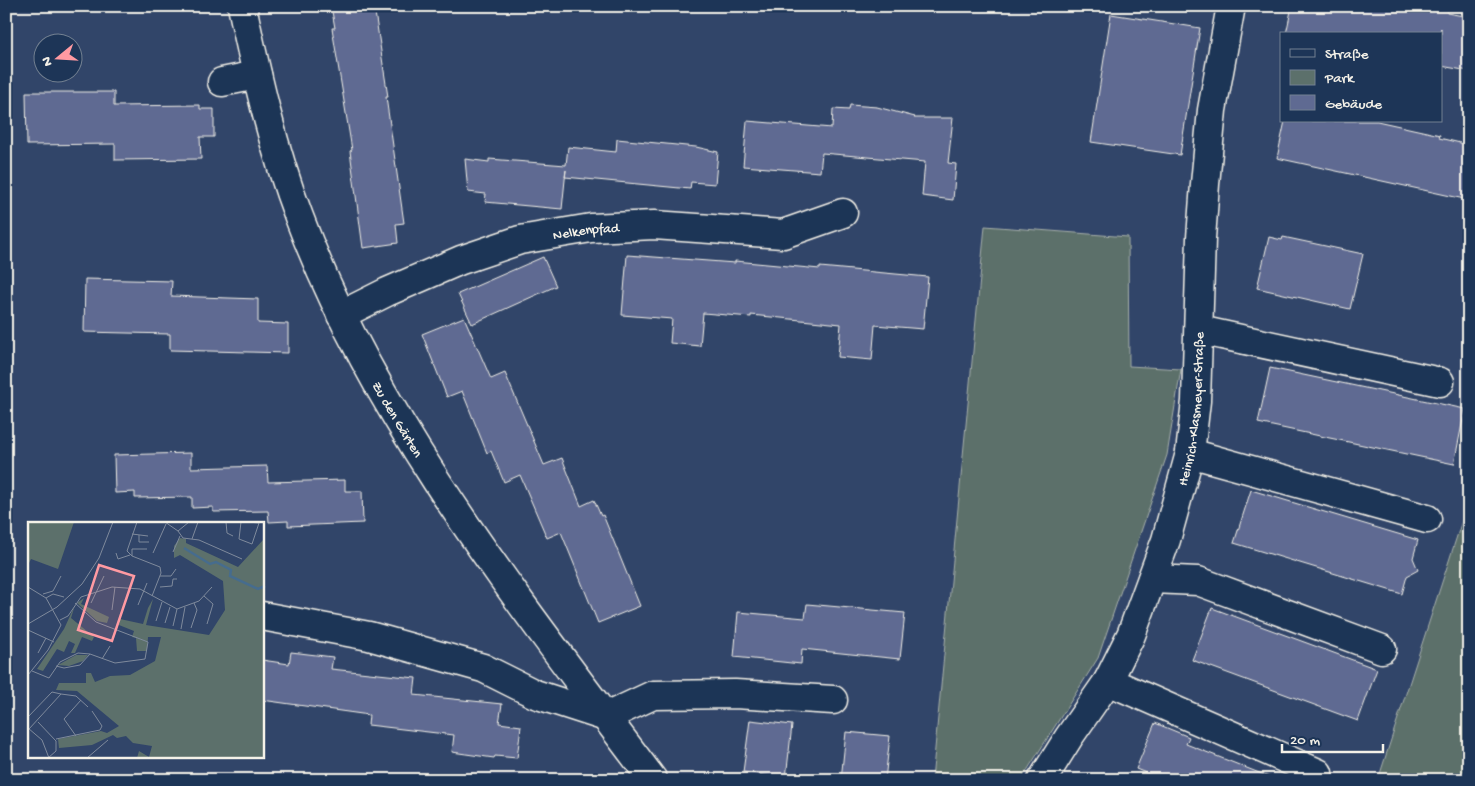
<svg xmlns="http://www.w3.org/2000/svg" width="1475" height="786" font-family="'Gochi Hand',sans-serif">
<rect width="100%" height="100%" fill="#314569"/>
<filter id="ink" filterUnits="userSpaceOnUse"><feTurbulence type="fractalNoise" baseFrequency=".02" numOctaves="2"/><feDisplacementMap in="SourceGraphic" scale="10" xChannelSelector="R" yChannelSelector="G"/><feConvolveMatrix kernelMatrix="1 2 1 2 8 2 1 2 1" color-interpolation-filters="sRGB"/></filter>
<g filter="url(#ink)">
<g fill="#5c706b" stroke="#a8b0aa">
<path d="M985,226L1128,237L1129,366L1181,369L1167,455L1098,658L1021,780H932Z"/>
<path d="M1469,499V780H1378Z"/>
</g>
<g fill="#5f6a92" stroke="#f4f1e8">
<path d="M331,6H374L388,97H386L404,223L396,224L398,243L363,248L350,151L352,150L332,28H335Z"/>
<path d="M1292,6H1449L1447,13L1469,17V71L1441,66V28L1439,34H1286Z"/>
<path d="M1111,14L1200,28L1180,155L1091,142Z"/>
<path d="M26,92H114V106L200,105V109H214V137H200L201,159L115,160V144L27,145Z"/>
<path d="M850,105L877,107L915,117L914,118H953L948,163L956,164L953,200L922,196L925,162L822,153L820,172L743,166L747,121L832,128L833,109L849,110Z"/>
<path d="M1285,121H1377L1440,135L1439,138L1469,145V200L1277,158Z"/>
<path d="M617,139L696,147L718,152L715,184L691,182L690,189L565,177L566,170L562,209L485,202L486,194L468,192L465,159L489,162V159L566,165L568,147L616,152Z"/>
<path d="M1269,237L1282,240L1283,237L1363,254L1350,309L1257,288Z"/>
<path d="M627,255L735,263V261L820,269V267L928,277L923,329L875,325L872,360L838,357L841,324L751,315V317L703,313L700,346L670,343L672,319L622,315Z"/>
<path d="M543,257L556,286L472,324L458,294Z"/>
<path d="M85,279L172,281L171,296L258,299V323L288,324V353L170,350V334L84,332Z"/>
<path d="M464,317L491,379L505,373L544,465L562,458L581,506L594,500L601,516L603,515L640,606L598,623L561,532L547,538L520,475L504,482L491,451L487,453L462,391L447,397L422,334Z"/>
<path d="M1270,368L1465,409L1454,464L1258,423Z"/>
<path d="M191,453V468L267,466L268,482L345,480V491H362L363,523L288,526V521L269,522L268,511L213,512V507L192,508V497L135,498V492L115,493L114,455Z"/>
<path d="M1251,490L1418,540L1413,558L1418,570L1407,576L1402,594L1234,543Z"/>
<path d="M807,604L905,613L900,659L802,649L801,664L734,657L738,612L805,618Z"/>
<path d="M1212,608L1377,669L1358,721L1192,660Z"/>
<path d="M291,652L333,657L331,669L416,678L414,695L502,704L499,723L521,726L517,758L495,756L494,758L452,752L454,735L368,725L369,715L262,700V660L289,664Z"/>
<path d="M750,720L792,725L786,778L743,772Z"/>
<path d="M1155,723L1189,737L1186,744L1272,778V780H1163L1136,769Z"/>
<path d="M846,732L890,736L885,780H841Z"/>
</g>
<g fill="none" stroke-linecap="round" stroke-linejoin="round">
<g stroke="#f4f1e8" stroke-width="31">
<g id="minor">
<path id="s1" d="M242,6C257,77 273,149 299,217C376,423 522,605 653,780"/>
<path d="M222,82L257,75"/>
<path id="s2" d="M341,315L387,292L461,260L520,240L591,228L654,225L783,234L843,213"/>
<path d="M1199,330L1440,382"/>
<path d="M1190,453L1427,519"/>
<path d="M1152,579L1198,581L1382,649"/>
<path d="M262,616L369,636L483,668L535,694L606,717L653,695L735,694L833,700"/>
<path d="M1108,681L1318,773"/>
<path id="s3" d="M1042,780L1069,737L1108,681L1131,635L1166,540L1190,453L1196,401L1201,238L1205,184L1212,110L1231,6"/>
</g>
</g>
<use href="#minor" stroke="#1d3557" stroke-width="28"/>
</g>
</g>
<g text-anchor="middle" stroke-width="5" stroke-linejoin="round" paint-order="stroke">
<g font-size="14" fill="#f4f1e8" stroke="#1d3557">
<text dy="5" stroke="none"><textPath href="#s2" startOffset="261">Nelkenpfad</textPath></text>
<text dy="5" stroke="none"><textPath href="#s3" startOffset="406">Heinrich-Klasmeyer-Straße</textPath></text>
<text dy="5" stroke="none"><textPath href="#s1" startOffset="444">Zu den Gärten</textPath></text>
</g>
</g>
<g transform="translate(28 522)">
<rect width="236" height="236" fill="#314569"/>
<path d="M0,0H46L30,47L3,37L0,43ZM152,16L158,17V21L210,45L236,17V236H109L111,229L121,235L124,224L105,221L98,214L89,216L85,213L64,223L31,226L30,217L73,209L79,211L91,204L49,169L28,168L31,161H58V151H63L67,160L82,154L102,153L127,139L133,115H120L119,129H109L108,116L104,115L106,109L91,103L92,97L115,102L120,86L125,77L118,103L181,113L197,88L195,59L152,33L146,36V24ZM56,76L53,82L81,95L79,101L69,99L49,81ZM47,83L43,96L66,115L64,119L54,115L47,131H43L47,122L41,119L36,130L29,127L15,149L9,147L36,107ZM48,133H60L55,139L41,144L30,143Z" fill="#5c706b"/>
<path fill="none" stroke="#466c8e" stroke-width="2.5" d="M156,26L182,42L188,40L203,48L202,54L230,67L237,64"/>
<path fill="none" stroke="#7f8a9c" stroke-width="1" d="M109,0L99,29L104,34L132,45L133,51L124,74M137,0L150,9L161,0M198,0L199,11L205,14M213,0L211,17L224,22L231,1L220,0M150,9L155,16L171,18L214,37M104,12L120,14M111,13V20H121M164,17L170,0M145,30L152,14M88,31L90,37L102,33M125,31L138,2M104,34V27H119M132,54H143L148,47M0,65L18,76L33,103L20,128L0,153M132,65L144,64L145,57H149M15,72L25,69L33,54M176,74L185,82L179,102M18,76L25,72L36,75M63,81L76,54M110,83L119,61M84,88L87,65M32,98L40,94L53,75L84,65L112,67L149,87L171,79L184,65M128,99L134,80M137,101L142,85M0,102L29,85L54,62L71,36L85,0M145,104L149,87M163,106L169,88L166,81M153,107L157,85M0,108L26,120M10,131L18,116M74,137L82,124M28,144L36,146L52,143L62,132M4,149L21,156L32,140L50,131L62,132L87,141L117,137L120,120L68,100L47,81M0,195L24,170L33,172M10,200L28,219V229L20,236M0,206L14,218L21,236M1,207L33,172L48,174L60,185M48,214L36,197L53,178M28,217L72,208L74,204L64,189M59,236L80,218"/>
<path fill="#ff9aa2" fill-opacity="0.15" stroke="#ff9aa2" stroke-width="2.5" d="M71,43L106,54L84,119L50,108Z"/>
<rect width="236" height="236" fill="none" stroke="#f4f1e8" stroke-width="2.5"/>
</g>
<rect width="1475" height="786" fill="none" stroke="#1d3557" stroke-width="25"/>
<rect x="12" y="12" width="1450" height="761" fill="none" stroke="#f4f1e8" stroke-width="2" filter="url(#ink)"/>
<rect x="1280" y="32" width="162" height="90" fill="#1d3557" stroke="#738091"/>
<rect x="1290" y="49" width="25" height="8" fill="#1d3557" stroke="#738091"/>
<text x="1325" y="58" font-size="15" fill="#f4f1e8">Straße</text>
<rect x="1290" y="70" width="25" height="15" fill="#5c706b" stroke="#738091"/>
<text x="1325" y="82" font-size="15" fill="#f4f1e8">Park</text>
<rect x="1290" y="95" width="25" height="15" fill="#5f6a92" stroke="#738091"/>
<text x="1325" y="108" font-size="15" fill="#f4f1e8">Gebäude</text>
<g transform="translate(58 58) rotate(252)"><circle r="24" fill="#1d3557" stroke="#738091"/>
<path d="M0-4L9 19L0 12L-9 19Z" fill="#ff9aa2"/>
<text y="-8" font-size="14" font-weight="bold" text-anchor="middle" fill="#f4f1e8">N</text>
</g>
<path d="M1282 744v8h101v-8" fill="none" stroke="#f4f1e8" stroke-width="2.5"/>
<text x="1290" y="744" font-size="15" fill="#f4f1e8" stroke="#1d3557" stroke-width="4" paint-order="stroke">20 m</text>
</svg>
